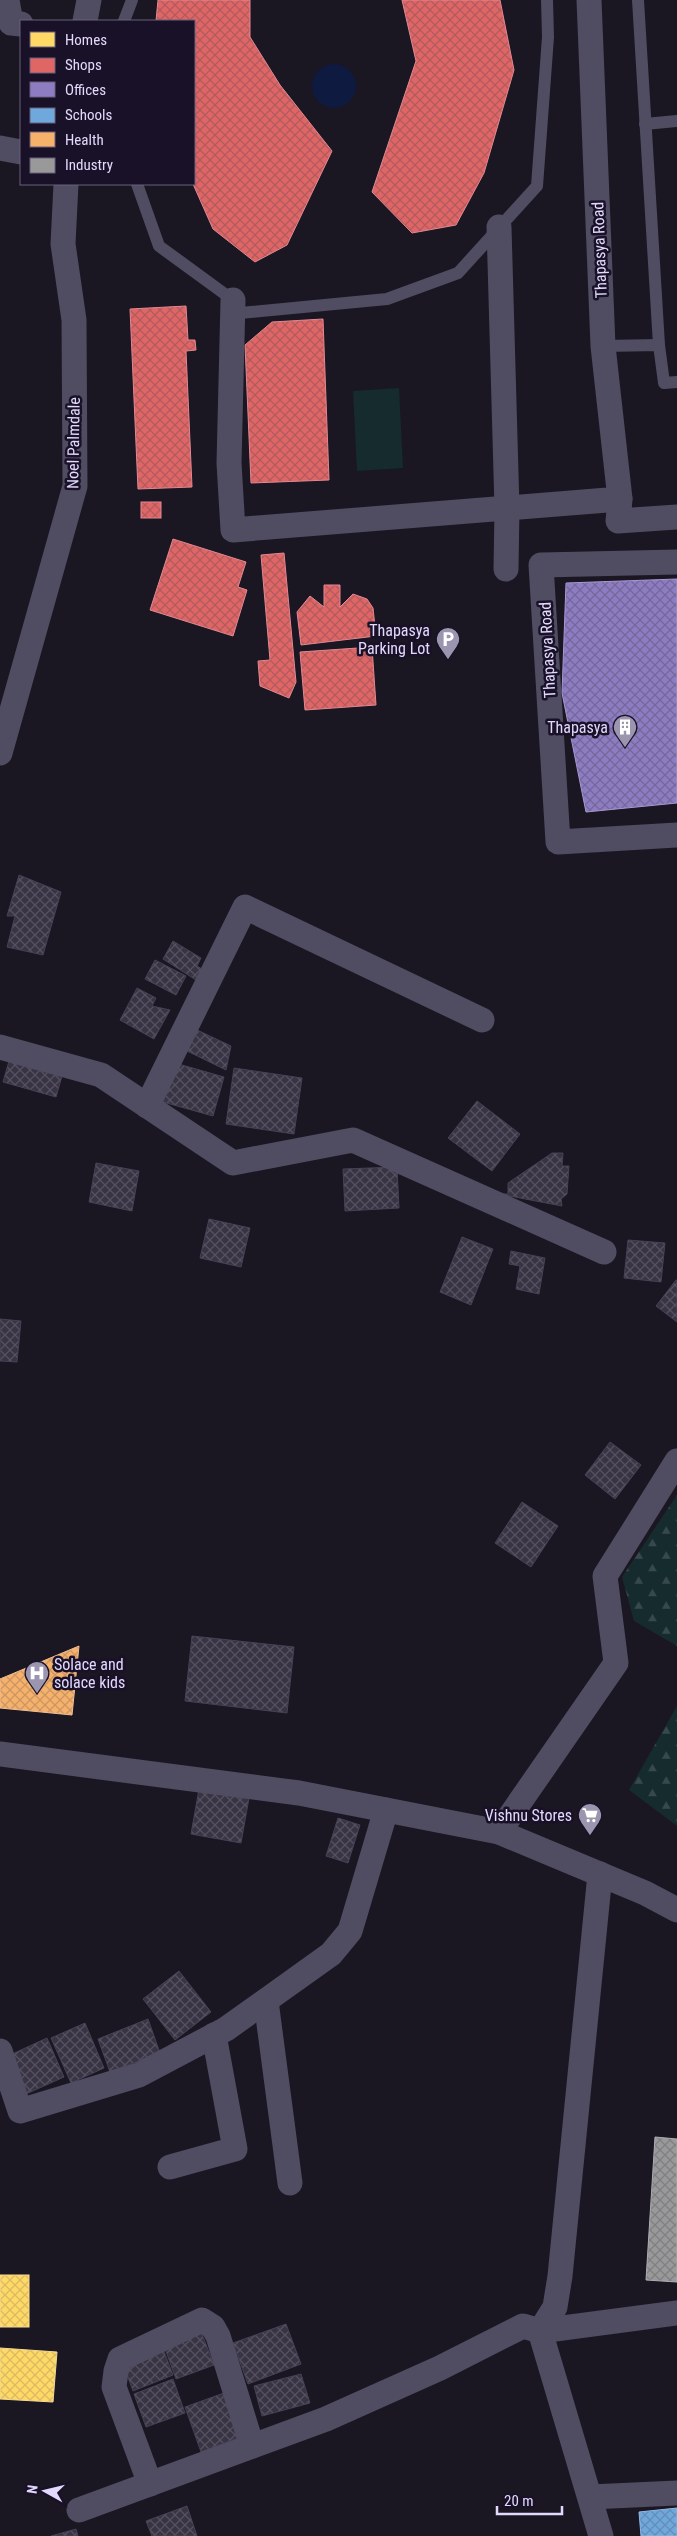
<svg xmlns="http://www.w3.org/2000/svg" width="677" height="2536" font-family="'Roboto Condensed',sans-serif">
<defs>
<pattern id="forest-firs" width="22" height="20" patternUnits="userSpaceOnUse" patternTransform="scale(1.25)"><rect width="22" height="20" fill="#152b2e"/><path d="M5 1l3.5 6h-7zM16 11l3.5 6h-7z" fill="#37494d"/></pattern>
<pattern id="homes-cross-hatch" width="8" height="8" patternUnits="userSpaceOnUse" patternTransform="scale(1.25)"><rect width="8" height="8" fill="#ffd966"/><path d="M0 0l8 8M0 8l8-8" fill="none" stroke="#dabb61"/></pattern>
<pattern id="shops-cross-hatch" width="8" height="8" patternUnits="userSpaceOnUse" patternTransform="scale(1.25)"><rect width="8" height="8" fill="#e06666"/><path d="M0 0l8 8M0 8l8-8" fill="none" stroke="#b15b5e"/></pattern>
<pattern id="offices-cross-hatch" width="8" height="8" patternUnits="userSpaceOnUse" patternTransform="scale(1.25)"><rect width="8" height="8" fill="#8e7cc3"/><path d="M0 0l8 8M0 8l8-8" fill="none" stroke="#746799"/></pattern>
<pattern id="schools-cross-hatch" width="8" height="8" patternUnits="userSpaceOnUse" patternTransform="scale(1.25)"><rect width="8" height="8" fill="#6fa8dc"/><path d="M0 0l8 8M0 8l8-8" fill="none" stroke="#648eb8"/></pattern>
<pattern id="health-cross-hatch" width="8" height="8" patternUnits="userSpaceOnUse" patternTransform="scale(1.25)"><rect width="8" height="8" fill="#f6b26b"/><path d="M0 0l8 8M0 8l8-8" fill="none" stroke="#ca9663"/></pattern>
<pattern id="industry-cross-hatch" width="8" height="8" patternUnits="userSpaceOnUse" patternTransform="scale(1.25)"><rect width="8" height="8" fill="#999"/><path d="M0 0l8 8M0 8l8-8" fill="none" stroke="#807f82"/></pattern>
<pattern id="building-cross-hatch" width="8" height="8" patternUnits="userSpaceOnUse" patternTransform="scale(1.25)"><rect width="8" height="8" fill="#393444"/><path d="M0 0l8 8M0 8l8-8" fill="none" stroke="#555160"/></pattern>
</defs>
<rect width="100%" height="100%" fill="#1a1622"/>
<g fill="url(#forest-firs)">
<path d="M677,1495V1646L634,1621L622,1577Z"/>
<path d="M677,1706V1826L629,1790Z"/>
</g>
<path fill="#152b2e" d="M399,388L403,468L357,471L353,391Z"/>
<circle fill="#0e1a40" cx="334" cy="86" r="22"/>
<g fill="url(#homes-cross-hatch)" stroke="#f6d993">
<rect x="0" y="2275" width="29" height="52"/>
<path d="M0,2348L57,2352L53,2402L0,2399Z"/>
</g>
<g fill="url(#shops-cross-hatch)" stroke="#e18893">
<path d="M158,0H250V37L280,85L332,151L287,245L255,262L213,229L193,184L194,21H156Z"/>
<path d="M402,0H500L514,70L484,173L456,225L412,233L372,192L416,61Z"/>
<path d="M186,306L188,340H195L196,350L186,351L192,487L138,489L130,309Z"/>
<path d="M323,319L329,480L251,483L245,345L272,322Z"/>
<rect x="141" y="502" width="20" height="16"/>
<path d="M173,539L246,562L238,587L247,590L233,636L150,610Z"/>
<path d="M284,553L296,682L289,698L260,686L258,661L270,660L261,555Z"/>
<path d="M324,585H340V607L353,594L367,599L373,608L376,636L301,645L297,612L310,596L324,607Z"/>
<path d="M372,647L376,705L305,710L300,652Z"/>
</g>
<path fill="url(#offices-cross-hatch)" stroke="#a798d4" d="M677,579V803L586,812L562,693L566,583Z"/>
<path fill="url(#schools-cross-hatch)" stroke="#92b7e6" d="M677,2508V2536H641L639,2512Z"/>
<path fill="url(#health-cross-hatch)" stroke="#f0be97" d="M79,1646L72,1715L0,1708V1679Z"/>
<path fill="url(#industry-cross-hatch)" stroke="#afacb7" d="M655,2137L677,2139V2282L646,2280Z"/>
<g fill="url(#building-cross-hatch)" stroke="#474155">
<path d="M19,875L61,892L43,955L7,947L15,916H7Z"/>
<path d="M173,941L201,958L197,966L202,969L196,980L163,959Z"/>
<path d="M155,960L186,976L176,995L145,979Z"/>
<path d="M137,988L156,998L152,1006L170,1010L154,1039L120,1020Z"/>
<path d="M195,1029L231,1046L226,1070L185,1050Z"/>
<path d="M11,1054L64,1069L56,1097L3,1082Z"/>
<path d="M175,1063L224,1077L213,1116L163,1102Z"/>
<path d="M234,1068L302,1078L294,1134L226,1124Z"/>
<path d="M477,1101L520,1134L492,1171L448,1138Z"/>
<path d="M552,1153H563L562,1166H569L567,1194L561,1199L562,1206L499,1194H508V1183Z"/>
<path d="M96,1163L139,1171L132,1211L89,1202Z"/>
<path d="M397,1167L399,1208L345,1211L343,1169Z"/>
<path d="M209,1219L250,1228L241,1267L200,1258Z"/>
<path d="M462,1237L493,1249L471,1305L440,1292Z"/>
<path d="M628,1240L665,1243L661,1282L624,1278Z"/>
<path d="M511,1251L545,1258L539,1294L516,1289L520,1266L509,1264Z"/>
<path d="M676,1280H677V1322L656,1306Z"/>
<path d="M0,1319L21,1321L17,1362L0,1361Z"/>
<path d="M610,1442L641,1465L615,1499L585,1475Z"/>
<path d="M522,1502L558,1526L531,1567L495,1543Z"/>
<path d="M192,1636L294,1647L287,1713L185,1701Z"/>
<path d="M199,1789L249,1798L241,1843L191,1834Z"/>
<path d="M338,1818L360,1825L348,1863L326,1856Z"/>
<path d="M179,1971L211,2012L175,2040L143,1999Z"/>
<path d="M148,2019L160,2053L110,2072L98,2039Z"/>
<path d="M85,2023L104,2068L71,2083L51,2038Z"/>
<path d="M47,2038L64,2077L26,2094L10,2055Z"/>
<path d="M286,2324L301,2364L248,2384L233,2343Z"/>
<path d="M200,2329L214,2365L176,2379L163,2343Z"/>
<path d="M163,2349L173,2375L133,2391L123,2364Z"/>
<path d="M301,2374L310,2403L262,2416L254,2386Z"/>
<path d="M173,2379L185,2413L146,2427L134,2394Z"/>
<path d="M224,2393L240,2437L201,2452L185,2407Z"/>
<path d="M187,2506L197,2536H152L146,2521Z"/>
<path d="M76,2529L78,2536H51Z"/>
</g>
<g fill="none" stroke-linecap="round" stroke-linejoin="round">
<g stroke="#504c62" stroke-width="12">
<path d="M638,0L659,345"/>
<path d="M124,21L132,0"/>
<path d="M645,124L677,121"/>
<path d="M137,184L159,246L233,300L240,313L387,299L458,273L537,186L548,37L547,0"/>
<path d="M603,346L659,345L664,383L677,382"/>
</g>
<g stroke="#504c62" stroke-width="25">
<path d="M7,0L11,23L21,24"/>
<path d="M85,21L89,0"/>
<path d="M0,148L21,152"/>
<path d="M499,227L507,508L506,569"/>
<path d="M233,300L229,463L233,530L620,499L603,346L589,0"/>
<path d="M620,499L618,521L677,517"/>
<path d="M677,562L541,565L558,842L677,835"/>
<path d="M0,753L75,486L74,320L63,244L66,184"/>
<path d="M0,1047L101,1075L233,1163L353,1140L604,1252"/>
<path d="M147,1106L245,907L482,1020"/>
<path d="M0,1754L299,1793L499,1832L645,1893L677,1910"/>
<path d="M499,1832L616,1663L605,1576L677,1461"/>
<path d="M600,1874L560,2276L555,2307L540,2331L601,2536"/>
<path d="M266,2001L290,2183"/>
<path d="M0,2051L20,2111L139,2075L226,2029L331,1954L350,1931L386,1810"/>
<path d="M170,2167L235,2149L214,2035"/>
<path d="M150,2484L114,2387L116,2371L120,2359L202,2320L213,2327L218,2336L252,2446"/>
<path d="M590,2497L677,2493"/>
<path d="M79,2510L326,2419L440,2368L523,2326L540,2331L677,2313"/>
</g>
</g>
<defs>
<g id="parking-pin" transform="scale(1.25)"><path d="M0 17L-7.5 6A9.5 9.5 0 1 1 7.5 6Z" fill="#9c95b0" stroke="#181127"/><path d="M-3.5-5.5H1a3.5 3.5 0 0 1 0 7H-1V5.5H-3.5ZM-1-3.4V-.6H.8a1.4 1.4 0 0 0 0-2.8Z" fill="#fff"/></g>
<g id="building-pin" transform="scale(1.25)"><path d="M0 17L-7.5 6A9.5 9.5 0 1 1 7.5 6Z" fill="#9c95b0" stroke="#181127"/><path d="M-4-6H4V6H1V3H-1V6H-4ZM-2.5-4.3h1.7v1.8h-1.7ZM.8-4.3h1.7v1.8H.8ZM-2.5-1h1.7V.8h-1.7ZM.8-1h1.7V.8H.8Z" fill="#fff"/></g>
<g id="hospital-pin" transform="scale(1.25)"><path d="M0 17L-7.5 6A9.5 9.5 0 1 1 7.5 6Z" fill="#9c95b0" stroke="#181127"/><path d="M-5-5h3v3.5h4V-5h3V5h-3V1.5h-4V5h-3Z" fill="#fff"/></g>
<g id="supermarket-pin" transform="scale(1.25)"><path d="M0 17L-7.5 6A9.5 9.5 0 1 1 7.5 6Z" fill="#9c95b0" stroke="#181127"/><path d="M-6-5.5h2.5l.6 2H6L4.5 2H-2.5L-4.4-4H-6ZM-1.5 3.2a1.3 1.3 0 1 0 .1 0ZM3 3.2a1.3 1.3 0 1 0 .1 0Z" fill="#fff"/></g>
</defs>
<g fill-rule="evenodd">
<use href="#parking-pin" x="448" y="639"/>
<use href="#building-pin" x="625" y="727"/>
<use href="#hospital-pin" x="37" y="1673"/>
<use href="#supermarket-pin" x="590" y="1815"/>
</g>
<g text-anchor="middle" stroke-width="5" stroke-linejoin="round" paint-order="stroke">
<g font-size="16" fill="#e2d9fd" stroke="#181127">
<text transform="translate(599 250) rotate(-92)" y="6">Thapasya Road</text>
<text transform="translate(73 443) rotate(-89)" y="6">Noel Palmdale</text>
<text transform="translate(547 650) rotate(-93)" y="6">Thapasya Road</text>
</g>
<g font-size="16" fill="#e2d9fd" stroke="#181127" text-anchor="end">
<text x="430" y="636">Thapasya<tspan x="430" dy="18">Parking Lot</tspan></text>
<text x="608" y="733">Thapasya</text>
<text x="54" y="1670" text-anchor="start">Solace and<tspan x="54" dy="18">solace kids</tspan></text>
<text x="572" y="1821">Vishnu Stores</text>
</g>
</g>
<rect x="20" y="20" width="175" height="165" fill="#181127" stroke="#69617d"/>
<rect x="30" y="32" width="25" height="15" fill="#ffd966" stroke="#69617d"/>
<text x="65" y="45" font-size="15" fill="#e2d9fd">Homes</text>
<rect x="30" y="58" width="25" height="15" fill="#e06666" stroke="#69617d"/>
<text x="65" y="70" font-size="15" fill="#e2d9fd">Shops</text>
<rect x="30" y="82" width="25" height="15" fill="#8e7cc3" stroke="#69617d"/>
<text x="65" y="95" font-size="15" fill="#e2d9fd">Offices</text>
<rect x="30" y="108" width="25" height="15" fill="#6fa8dc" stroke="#69617d"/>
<text x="65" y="120" font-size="15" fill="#e2d9fd">Schools</text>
<rect x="30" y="132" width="25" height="15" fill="#f6b26b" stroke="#69617d"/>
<text x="65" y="145" font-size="15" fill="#e2d9fd">Health</text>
<rect x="30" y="158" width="25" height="15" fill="#999999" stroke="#69617d"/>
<text x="65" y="170" font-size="15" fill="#e2d9fd">Industry</text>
<g transform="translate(45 2491) rotate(278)" stroke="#181127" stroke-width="4" paint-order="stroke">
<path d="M0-4L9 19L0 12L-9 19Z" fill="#e2d9fd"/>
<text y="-8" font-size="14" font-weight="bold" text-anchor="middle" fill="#e2d9fd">N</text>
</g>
<path d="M497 2506v8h65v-8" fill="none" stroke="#e2d9fd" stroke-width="2.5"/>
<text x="504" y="2506" font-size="15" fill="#e2d9fd" stroke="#181127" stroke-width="4" paint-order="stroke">20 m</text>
</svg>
